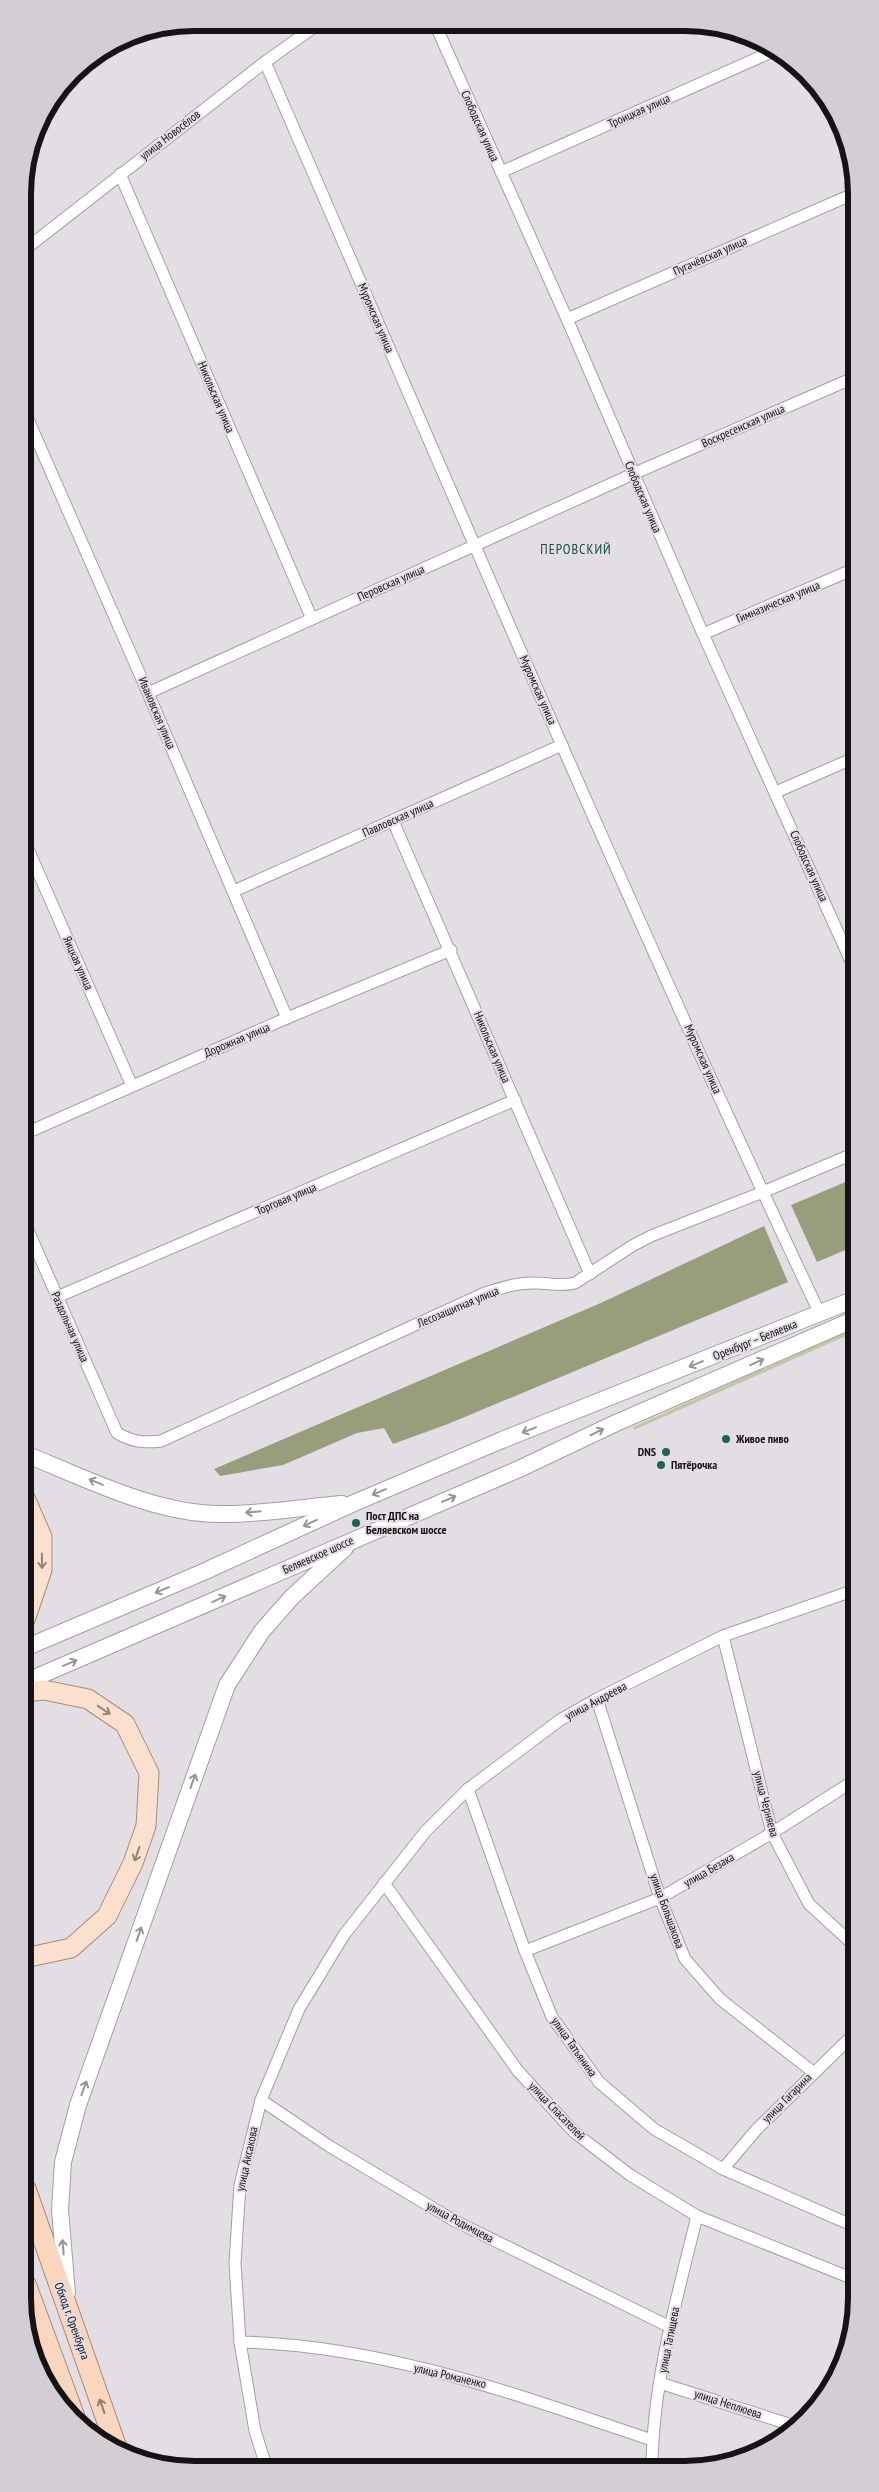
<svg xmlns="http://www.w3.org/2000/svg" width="879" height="2492" font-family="'PT Sans Narrow',sans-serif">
<rect width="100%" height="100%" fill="#e3dee4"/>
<path fill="#c1c7a5" d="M855,1328V1332L634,1430L633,1427Z"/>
<g fill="#989e7c">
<path d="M855,1178V1246L817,1262L791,1205Z"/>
<path d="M764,1226L788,1282L448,1424L393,1444L384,1428L357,1433L283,1465L220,1476L214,1469L603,1302Z"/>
</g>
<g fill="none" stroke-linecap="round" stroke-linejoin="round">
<g stroke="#a49fa4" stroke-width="13">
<g id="minor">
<path d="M435,24L567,319L703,634L854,968"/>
<path d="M265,62C447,480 625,901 820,1314"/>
<path d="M501,172L776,50"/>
<path d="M120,174L312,619"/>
<path d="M23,251L265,62L320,23"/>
<path d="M567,319L853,194"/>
<path d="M23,408L148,693L287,1018"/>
<path d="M703,634L854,569"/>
<path d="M148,693L633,474L853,378"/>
<path d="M776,792L854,758"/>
<path d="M393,821L590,1274"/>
<path d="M24,840L132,1086"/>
<path d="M234,891L562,745"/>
<path d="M24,1134L287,1018L451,950"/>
<path d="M24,1221L117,1433C133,1442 143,1443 161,1441L485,1293C502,1288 518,1282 536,1283C549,1283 561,1287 575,1283L632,1246L651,1236L763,1192L855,1153"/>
<path d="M57,1297L515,1100"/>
<path d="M723,1636L772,1833L809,1904L856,1947"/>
<path d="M597,1699L660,1898L685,1959L720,1999L813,2072"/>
<path d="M468,1789L525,1951L552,2017L599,2082L654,2129L723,2169L856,2227"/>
<path d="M384,1883L518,2071L574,2132L630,2175L697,2216L856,2280"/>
<path d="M525,1951L660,1898L772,1833L855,1780"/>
<path d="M261,2100L329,2146L453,2220L670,2327"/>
<path d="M723,2169L757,2129L856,2032"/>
<path d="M240,2342C383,2345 518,2395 652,2440"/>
<path d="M660,2383L795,2426"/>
<path d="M266,2466L255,2431L240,2342L235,2263L240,2185L261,2100L299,2009L344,1935L425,1832L468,1789L560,1720L597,1699L723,1636L855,1590"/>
<path d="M652,2466C653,2381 677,2298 697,2216"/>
</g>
</g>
<g stroke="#a49fa4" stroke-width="18">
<g id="secondary">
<path d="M25,1454C85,1478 155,1514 220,1514C260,1515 302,1507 342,1504"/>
<path d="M25,1648L201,1573L354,1503L502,1440L855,1299"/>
<path d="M25,1682L519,1469L616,1423L855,1319"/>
<path d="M67,2293L60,2210L63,2162L78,2105L227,1685L262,1631L292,1597L345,1548"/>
</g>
</g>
<g stroke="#a98b78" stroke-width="21">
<g id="primary">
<path d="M25,1498L42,1537V1570L25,1620"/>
<path d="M25,1692L44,1690L88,1699L125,1724L149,1773L146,1826L133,1863L107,1916L71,1948L25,1958"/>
</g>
</g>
<g stroke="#a98b78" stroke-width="22">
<g id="trunk">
<path d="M26,2190L118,2452"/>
<path d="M26,2285L76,2421"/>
</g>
</g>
<use href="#minor" stroke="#fff" stroke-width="11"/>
<use href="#secondary" stroke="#fff" stroke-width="16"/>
<use href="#primary" stroke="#fbe0ce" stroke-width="19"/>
<use href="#trunk" stroke="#fad6be" stroke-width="20"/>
</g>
<defs><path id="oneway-shaft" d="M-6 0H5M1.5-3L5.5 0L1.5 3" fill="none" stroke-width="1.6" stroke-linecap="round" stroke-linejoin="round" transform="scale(1.25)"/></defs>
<g stroke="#969596">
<use href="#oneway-shaft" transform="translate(757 1362) rotate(-24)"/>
<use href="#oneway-shaft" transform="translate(696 1364) rotate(158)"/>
<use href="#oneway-shaft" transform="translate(529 1430) rotate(159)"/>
<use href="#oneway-shaft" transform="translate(597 1432) rotate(-26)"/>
<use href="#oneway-shaft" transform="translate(96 1482) rotate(-158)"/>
<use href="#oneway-shaft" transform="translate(379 1492) rotate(157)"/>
<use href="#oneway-shaft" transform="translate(449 1499) rotate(-23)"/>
<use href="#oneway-shaft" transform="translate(253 1512) rotate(175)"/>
<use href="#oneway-shaft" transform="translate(310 1523) rotate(155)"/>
<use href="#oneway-shaft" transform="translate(162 1590) rotate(157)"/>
<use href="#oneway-shaft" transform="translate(219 1599) rotate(-24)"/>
<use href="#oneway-shaft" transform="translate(70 1663) rotate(-23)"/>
<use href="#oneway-shaft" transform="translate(193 1781) rotate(-70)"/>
<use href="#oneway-shaft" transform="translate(139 1934) rotate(-71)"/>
<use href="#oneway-shaft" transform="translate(84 2088) rotate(-70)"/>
<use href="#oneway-shaft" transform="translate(63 2247) rotate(-95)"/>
</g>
<g stroke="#94847b">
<use href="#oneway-shaft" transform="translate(42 1561) rotate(89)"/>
<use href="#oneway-shaft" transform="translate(104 1710) rotate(34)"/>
<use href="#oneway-shaft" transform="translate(137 1854) rotate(109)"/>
</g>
<use stroke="#937e72" href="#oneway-shaft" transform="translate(102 2406) rotate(-110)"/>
<g fill="#1c6356" stroke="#e3dee4" stroke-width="2">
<circle cx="726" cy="1439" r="5"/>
<circle cx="666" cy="1452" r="5"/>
<circle cx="661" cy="1465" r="5"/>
<circle cx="356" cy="1523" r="5"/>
</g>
<g text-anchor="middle" stroke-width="4" stroke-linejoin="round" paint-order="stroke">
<g font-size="12" fill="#151315" stroke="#e3dee4">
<text transform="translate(639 111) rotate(-24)" y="4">Троицкая улица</text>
<text transform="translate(480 126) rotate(66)" y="4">Слободская улица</text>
<text transform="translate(170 135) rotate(-38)" y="4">улица Новосёлов</text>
<text transform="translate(710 256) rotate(-24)" y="4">Пугачёвская улица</text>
<text transform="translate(376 318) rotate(67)" y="4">Муромская улица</text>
<text transform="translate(216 397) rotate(67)" y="4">Никольская улица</text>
<text transform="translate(743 426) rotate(-24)" y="4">Воскресенская улица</text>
<text transform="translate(643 497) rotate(67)" y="4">Слободская улица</text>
<text transform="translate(391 583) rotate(-24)" y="4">Перовская улица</text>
<text transform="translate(778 602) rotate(-23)" y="4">Гимназическая улица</text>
<text transform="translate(538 690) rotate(66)" y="4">Муромская улица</text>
<text transform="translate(157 713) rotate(67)" y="4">Ивановская улица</text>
<text transform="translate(398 818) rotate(-24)" y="4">Павловская улица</text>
<text transform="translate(809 866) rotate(66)" y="4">Слободская улица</text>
<text transform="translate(78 963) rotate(66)" y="4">Яицкая улица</text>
<text transform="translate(237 1040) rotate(-23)" y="4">Дорожная улица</text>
<text transform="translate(492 1047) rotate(67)" y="4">Никольская улица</text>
<text transform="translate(703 1059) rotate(66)" y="4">Муромская улица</text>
<text transform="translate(286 1199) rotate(-23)" y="4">Торговая улица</text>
<text transform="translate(458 1307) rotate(-23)" y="4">Лесозащитная улица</text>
<text transform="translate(70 1327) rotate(66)" y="4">Раздольная улица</text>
<text transform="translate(755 1340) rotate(-22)" y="4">Оренбург – Беляевка</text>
<text transform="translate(318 1555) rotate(-24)" y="4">Беляевское шоссе</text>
<text transform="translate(596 1701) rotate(-28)" y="4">улица Андреева</text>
<text transform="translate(766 1804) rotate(75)" y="4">улица Черняева</text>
<text transform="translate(709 1870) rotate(-30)" y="4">улица Безака</text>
<text transform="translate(667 1911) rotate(70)" y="4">улица Большакова</text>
<text transform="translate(574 2047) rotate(55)" y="4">улица Татьянина</text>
<text transform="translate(787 2098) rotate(-45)" y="4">улица Гагарина</text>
<text transform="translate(557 2111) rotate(46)" y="4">улица Спасателей</text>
<text transform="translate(247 2159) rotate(-78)" y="4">улица Аксакова</text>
<text transform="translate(460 2222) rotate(28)" y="4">улица Родимцева</text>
<text transform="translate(72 2321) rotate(70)" y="4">Обход г. Оренбурга</text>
<text transform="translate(669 2340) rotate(-79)" y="4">улица Татищева</text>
<text transform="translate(450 2376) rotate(13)" y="4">улица Романенко</text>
<text transform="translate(728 2404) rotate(18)" y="4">улица Неплюева</text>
</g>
<g font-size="12" font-weight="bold" fill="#151315" stroke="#e3dee4" text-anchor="start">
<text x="736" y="1443">Живое пиво</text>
<text x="656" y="1456" text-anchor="end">DNS</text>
<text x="671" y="1469">Пятёрочка</text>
<text x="366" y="1520">Пост ДПС на<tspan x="366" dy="14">Беляевском шоссе</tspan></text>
</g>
<g font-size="14" letter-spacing="1" fill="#174f44" stroke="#e3dee4">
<text x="576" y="554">ПЕРОВСКИЙ</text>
</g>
</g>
<path d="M0 0H879V2492H0ZM194 31H685A163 163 0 0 1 848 194V2298A163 163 0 0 1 685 2461H194A163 163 0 0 1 31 2298V194A163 163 0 0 1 194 31Z" fill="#d3ced3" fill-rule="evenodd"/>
<path fill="none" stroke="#151315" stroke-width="6" d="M194 31H685A163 163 0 0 1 848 194V2298A163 163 0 0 1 685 2461H194A163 163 0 0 1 31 2298V194A163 163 0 0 1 194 31Z"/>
</svg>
